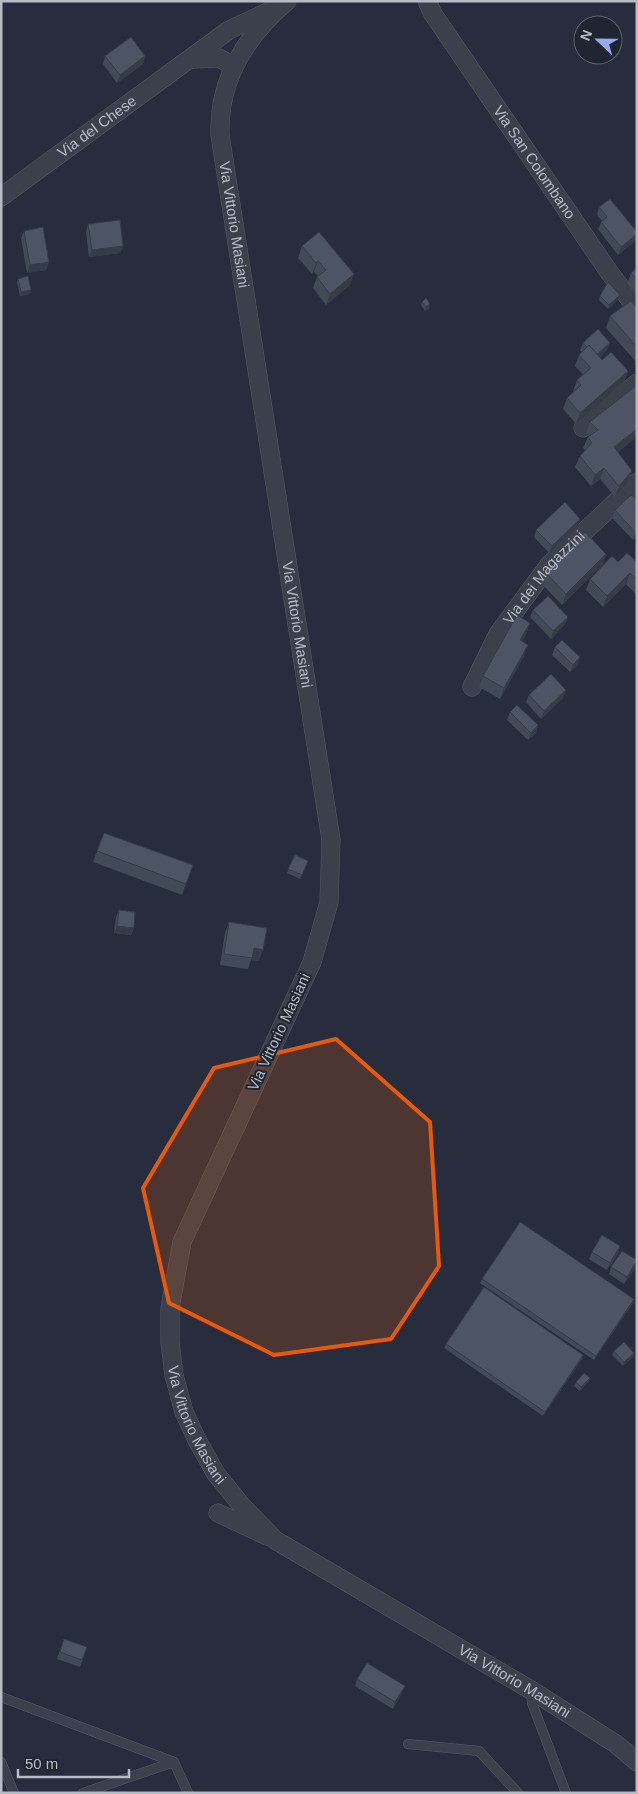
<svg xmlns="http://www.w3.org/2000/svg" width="638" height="1794" font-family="Helvetica,sans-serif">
<rect width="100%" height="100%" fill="#272d3c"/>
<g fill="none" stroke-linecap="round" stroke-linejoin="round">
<g stroke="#565b68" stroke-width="10">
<g id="lane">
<path d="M531,1691L532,1703L566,1793"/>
<path d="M1,1697L174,1762L188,1793"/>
<path d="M408,1744L479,1751L518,1793"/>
<path d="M1,1762L14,1793"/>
<path d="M83,1793L174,1762"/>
</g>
</g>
<g stroke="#565b68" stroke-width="19">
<g id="street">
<path id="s1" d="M287,1C246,36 218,80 220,135L331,840L329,902L312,962L182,1242L170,1308V1342L174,1375L184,1412L197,1440L216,1474L243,1507L275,1540L531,1690L616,1744L637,1762"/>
<path id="s2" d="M427,1L433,14L609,272L637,309"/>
<path d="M193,59L219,58L233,66"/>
<path id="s3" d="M1,197L229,30L274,9"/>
<path d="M583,428L637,383"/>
<path id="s4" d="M472,687L498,634L549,565L637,482"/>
<path d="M218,1513L267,1536"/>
</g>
</g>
<use href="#lane" stroke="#3b404d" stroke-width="9"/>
<use href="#street" stroke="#3b404d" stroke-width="18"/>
</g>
<g fill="#424957">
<path d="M105,56H145L143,64L117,83L103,64Z"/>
<path d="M599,207L637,232V236L635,241L618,255L598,229L602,221L597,215Z"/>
<path d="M88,224L123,246L120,253L89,257L86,232Z"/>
<path d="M24,231L49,262L46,270L27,273L21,238Z"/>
<path d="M302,246L350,285L326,305L313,288L317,277L318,276L314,272L312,274L298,258Z"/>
<path d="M637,268V295L627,284L631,273Z"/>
<path d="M18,279L30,294L20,296L17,282Z"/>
<path d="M600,296L619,298L608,309L599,300Z"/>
<path d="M422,302L429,308L425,311L421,305Z"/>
<path d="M637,308V363L606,328L610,316Z"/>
<path d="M583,343L607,350L600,357L602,360L628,371L624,382L576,424L563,409L567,398L574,392L573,391L577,380L583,375L575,366L579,355L582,352L580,350Z"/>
<path d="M637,385V437L618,452L628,482L615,497L600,479L591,486L575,467L580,456L585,450L583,448L588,437L589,436L586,433L590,422Z"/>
<path d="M631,495L637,537L633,540L612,518L615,510Z"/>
<path d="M580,519L578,526L549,553L534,537L536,530Z"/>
<path d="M606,554L602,565L562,605L541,583L545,572Z"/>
<path d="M618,562H637V595L626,584L603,607L586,590L590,579Z"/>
<path d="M533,610L568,617L565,624L551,639L530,617Z"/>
<path d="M530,623L526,634L522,641L524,656L500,699L479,687L483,676Z"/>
<path d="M555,647L578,665L570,672L552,655Z"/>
<path d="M529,695L563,698L541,719L526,702Z"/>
<path d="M510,712L538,725L536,733L528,740L507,720Z"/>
<path d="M104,833L193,865L182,895L93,862Z"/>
<path d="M295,855L308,861L300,879L287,873Z"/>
<path d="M119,910L134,928L131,935L114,933L116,917Z"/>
<path d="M229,922L259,961L251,960L248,969L220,965L225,933Z"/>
<path d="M620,1246L618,1254L607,1270L589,1259L592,1252Z"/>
<path d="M611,1267L635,1268L624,1284L609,1274Z"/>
<path d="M482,1279L634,1299L633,1303L594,1360L480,1283Z"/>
<path d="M446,1344L583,1355L582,1359L543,1416L444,1348Z"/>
<path d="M614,1351L634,1353L633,1357L623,1366L612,1355Z"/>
<path d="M590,1378L588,1382L580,1391L574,1386L576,1382Z"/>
<path d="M64,1639L87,1647L80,1667L57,1659Z"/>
<path d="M357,1679L402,1693L393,1709L355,1686Z"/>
</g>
<g fill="#363c47">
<path d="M145,56L143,64L117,83L120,75Z"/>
<path d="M637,234L635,241L618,255L621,247Z"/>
<path d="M123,246L120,253L89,257L92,250Z"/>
<path d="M318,261L314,272L312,274L316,263Z"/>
<path d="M49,262L46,270L27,273L30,265Z"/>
<path d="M354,274L350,285L326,305L330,294Z"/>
<path d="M31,290L30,294L20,296L21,292Z"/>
<path d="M620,295L619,298L608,309L609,305Z"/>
<path d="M430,304L429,308L425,311L426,307Z"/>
<path d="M610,343L607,350L592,364L595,356Z"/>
<path d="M628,371L624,382L576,424L580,413Z"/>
<path d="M637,429V437L610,458L614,447Z"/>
<path d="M604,468L600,479L591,486L595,475Z"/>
<path d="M632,471L628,482L615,497L619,486Z"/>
<path d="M580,519L578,526L549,553L552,546Z"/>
<path d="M637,532V537L633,540L636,533Z"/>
<path d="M606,554L602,565L562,605L566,594Z"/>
<path d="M630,573L626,584L603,607L607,596Z"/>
<path d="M568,617L565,624L551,639L553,631Z"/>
<path d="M530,623L526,634L516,652L520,640Z"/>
<path d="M528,645L524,656L500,699L504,688Z"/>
<path d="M580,657L578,665L570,672L573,665Z"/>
<path d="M566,690L563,698L541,719L544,711Z"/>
<path d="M538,725L536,733L528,740L531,733Z"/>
<path d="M117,926L134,928L131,935L114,933Z"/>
<path d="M254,948L263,950L259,961L251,960Z"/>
<path d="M620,1246L618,1254L607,1270L610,1263Z"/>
<path d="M637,1261L635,1268L624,1284L627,1277Z"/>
<path d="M634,1299L633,1303L594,1360L596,1356Z"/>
<path d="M634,1353L633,1357L623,1366L624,1362Z"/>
<path d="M583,1355L582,1359L543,1416L545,1412Z"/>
<path d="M590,1378L588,1382L580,1391L581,1387Z"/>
<path d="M405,1686L402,1693L393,1709L395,1702Z"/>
</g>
<g fill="#4d5565" stroke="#363c47">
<path d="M131,37L145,56L120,75L105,56Z"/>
<path d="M610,199L637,232V234L621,247L601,222L607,217L599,207Z"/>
<path d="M120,220L123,246L92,250L88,224Z"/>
<path d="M43,227L49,262L30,265L24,231Z"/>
<path d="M319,232L354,274L330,294L317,277L326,270L318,261L316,263L302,246Z"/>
<path d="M637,268V279L631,273Z"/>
<path d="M28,276L31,290L21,292L18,279Z"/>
<path d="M608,282L620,295L609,305L600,296Z"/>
<path d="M426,298L430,304L426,307L422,302Z"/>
<path d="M631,301L637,308V347L610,316Z"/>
<path d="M598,329L610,343L597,354L589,345L587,347L583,343Z"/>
<path d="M589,345L602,360L611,352L628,371L580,413L567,398L581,385L577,380L591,368L579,355Z"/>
<path d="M637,385V429L614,447L632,471L619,486L604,468L595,475L580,456L592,443L588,437L598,430L590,422Z"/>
<path d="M631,495L637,500L636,533L615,510Z"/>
<path d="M565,502L580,519L552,546L536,530Z"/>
<path d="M585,532L606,554L566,594L545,572Z"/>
<path d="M627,553L637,562V580L630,573L607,596L590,579L612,556L618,562Z"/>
<path d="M548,596L568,617L553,631L533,610Z"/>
<path d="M517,615L530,623L520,640L528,645L504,688L483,676Z"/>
<path d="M562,640L580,657L573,665L555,647Z"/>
<path d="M551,674L566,690L544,711L529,695Z"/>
<path d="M517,705L538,725L531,733L510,712Z"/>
<path d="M104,833L193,865L186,884L97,851Z"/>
<path d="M295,855L308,861L302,875L288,869Z"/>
<path d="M119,910L135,912L134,928L117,926Z"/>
<path d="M229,922L267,928L263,950L254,948L252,958L224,954Z"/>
<path d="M520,1222L634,1299L596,1356L482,1279Z"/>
<path d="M602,1235L620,1246L610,1263L592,1252Z"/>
<path d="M622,1251L637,1260L627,1277L611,1267Z"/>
<path d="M484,1287L583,1355L545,1412L446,1344Z"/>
<path d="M624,1342L634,1353L624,1362L614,1351Z"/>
<path d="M584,1373L590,1378L581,1387L576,1382Z"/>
<path d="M64,1639L87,1647L82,1660L60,1652Z"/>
<path d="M367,1663L405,1686L395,1702L357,1679Z"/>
</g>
<path fill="#e8590c" fill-opacity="0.2" stroke="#e8590c" stroke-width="4" stroke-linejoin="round" d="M336,1039L430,1122L439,1266L391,1339L274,1355L169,1303L143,1188L214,1068Z"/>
<g text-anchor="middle" stroke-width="4" stroke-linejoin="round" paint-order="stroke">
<g font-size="15" fill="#b7bbc8" stroke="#202532">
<text dy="5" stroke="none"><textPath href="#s3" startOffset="119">Via del Chese</textPath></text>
<text dy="5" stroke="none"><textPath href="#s2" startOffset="194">Via San Colombano</textPath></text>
<text dy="5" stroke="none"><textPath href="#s1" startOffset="246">Via Vittorio Masiani</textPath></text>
<text dy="5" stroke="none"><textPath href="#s4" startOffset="132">Via dei Magazzini</textPath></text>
<text dy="5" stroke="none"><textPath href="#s1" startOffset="651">Via Vittorio Masiani</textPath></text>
<text transform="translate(279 1032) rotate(-65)" y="5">Via Vittorio Masiani</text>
<text dy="5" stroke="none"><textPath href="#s1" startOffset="1491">Via Vittorio Masiani</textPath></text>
<text dy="5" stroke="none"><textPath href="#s1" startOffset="1911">Via Vittorio Masiani</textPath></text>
</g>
</g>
<rect width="638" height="1794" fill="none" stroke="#b7bbc8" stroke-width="5"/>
<g transform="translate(598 40) rotate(292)"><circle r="24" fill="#202532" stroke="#5c616e"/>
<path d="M0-4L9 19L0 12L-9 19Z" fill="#95adee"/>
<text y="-8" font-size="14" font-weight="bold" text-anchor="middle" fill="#b7bbc8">N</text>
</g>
<path d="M18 1769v8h111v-8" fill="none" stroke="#b7bbc8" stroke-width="2.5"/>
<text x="25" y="1769" font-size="15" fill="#b7bbc8" stroke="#202532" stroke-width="4" paint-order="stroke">50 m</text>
</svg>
